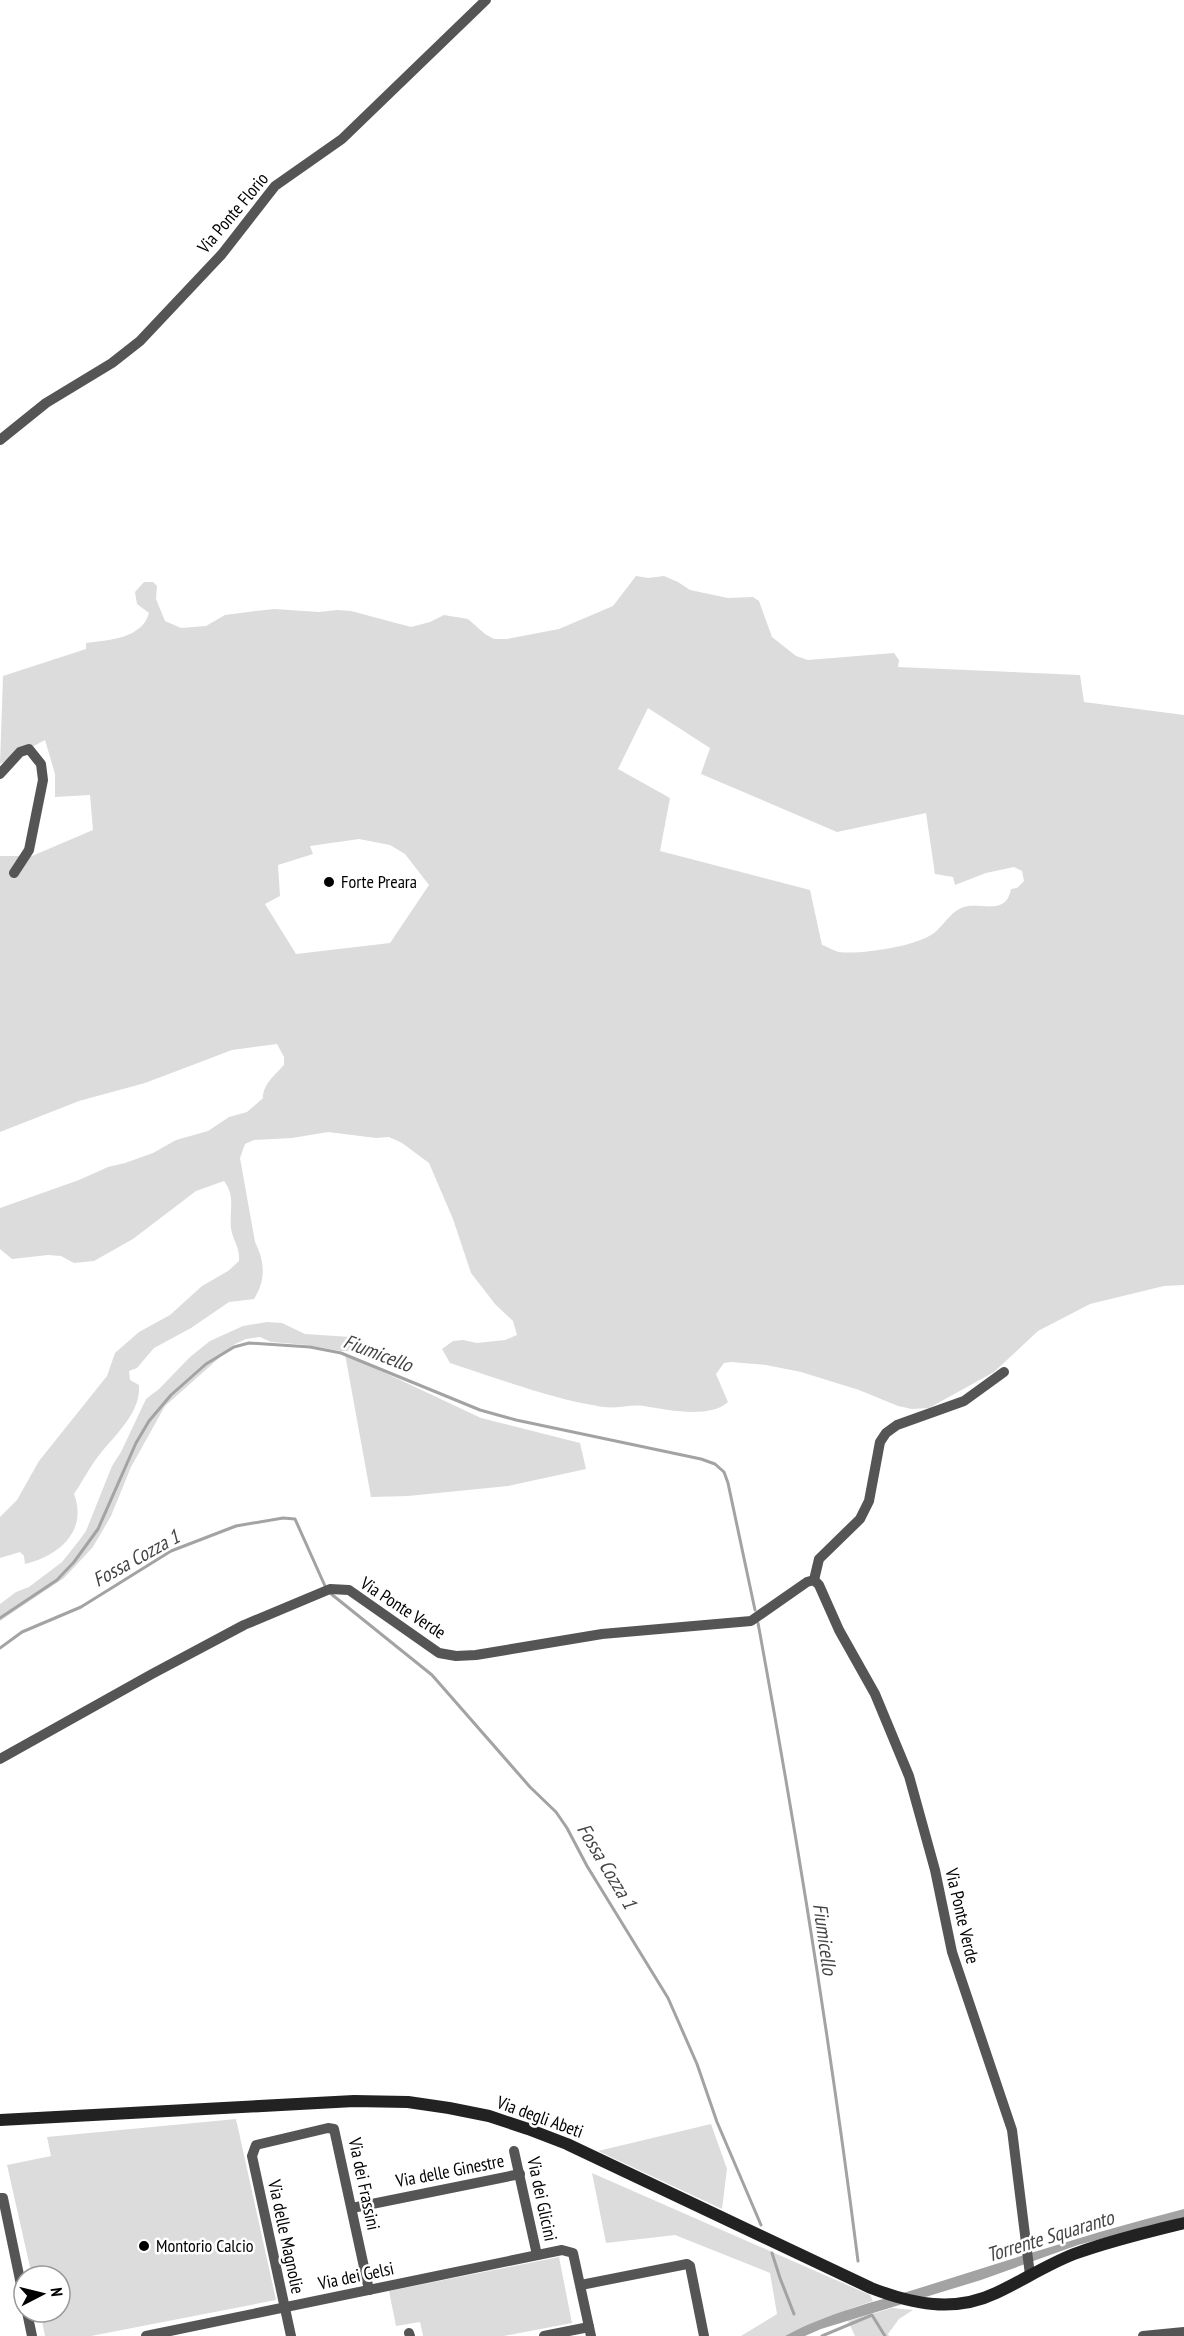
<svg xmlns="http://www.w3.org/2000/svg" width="1184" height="2336" font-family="'PT Sans Narrow',sans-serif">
<rect width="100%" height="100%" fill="#fff"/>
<g fill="#dcdcdc" fill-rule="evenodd">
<path d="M636,576L648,578L664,576L678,582L690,590L728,598L753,597L759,601L772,637L796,656L808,660L894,653L899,660L898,667L1080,675L1084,702L1184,715V1285L1164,1286L1090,1304L1038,1331L994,1372L929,1408L912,1409L898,1406L859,1390L801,1372L766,1365L731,1362L724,1363L716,1374L728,1402C710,1419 667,1410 644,1406C631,1404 617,1409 603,1407C550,1399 500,1379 450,1363L442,1349L453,1341L463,1340L477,1343L505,1340L517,1335L513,1321L495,1304L471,1273L453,1219L429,1163L402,1143L389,1137L376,1138L328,1132L292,1138L254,1140L245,1144L240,1158L255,1242C265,1262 266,1280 254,1299L229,1302L191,1328L154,1348L137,1368L129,1371L130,1380L139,1385C141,1413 115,1435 100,1454C90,1466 83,1481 74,1494C88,1531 59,1556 25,1564L24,1556L20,1552L0,1558V1517L17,1500L39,1461L107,1376L115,1353L139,1332L170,1315L202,1286L228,1271L239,1261C240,1246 233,1242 231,1228C229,1212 236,1196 224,1181L196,1191L133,1239L94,1261L74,1263L61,1256L48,1255L12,1259L0,1249V1208L79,1180L108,1167L125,1163L153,1153L176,1140L208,1131L229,1117L247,1112L263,1098C263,1084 275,1075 284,1065V1057L277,1044L232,1050L145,1083L79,1101L0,1132V856H32L93,830L90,795L55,797V774L45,740L0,764L3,676L86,649V643C108,640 142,639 149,613L137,604L135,592L144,582H153L157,586L156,599L165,621L181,628L206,626L225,615L248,612L274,609L319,612L337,610L351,611L411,627L430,622L444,615L468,619L485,634L494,639H507L559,629L613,606ZM648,708L710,748L701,774L837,832L926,813L935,874L953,877L955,885L986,873L1014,867L1022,871L1024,881L1017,888L1011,889C1006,918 978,900 961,908C949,914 944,925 934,933C918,946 860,955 839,952C834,951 828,947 822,945L810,890L660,851L670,798L618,769ZM359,839L390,845L405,854L429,885L390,943L296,954L265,904L280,896L278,865L313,854L310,846Z"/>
<path d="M267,1322L282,1323L305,1334L351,1337L356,1341V1346L348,1351H341L307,1345L271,1342L260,1337L246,1339L235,1344L165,1406L131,1467L111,1516L93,1547L64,1578L0,1621V1604L16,1592L29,1587L62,1562L78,1542L86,1531L112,1466L121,1452L146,1399L159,1389L190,1357L210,1341L243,1326Z"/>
<path d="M345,1354L481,1418L580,1443L586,1469L508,1486L408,1496L371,1497Z"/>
<path d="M236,2119L276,2300L91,2336H45L40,2312H60V2276H32L7,2165L51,2156L47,2137Z"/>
<path d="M711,2124L727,2169L722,2209L598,2151Z"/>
<path d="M592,2173L870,2295L873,2301L827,2317L785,2336H741L777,2314L770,2273L675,2235L606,2243Z"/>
<path d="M559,2257L572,2323L504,2336H423L420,2322L396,2326L389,2291Z"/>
<path d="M892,2308L913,2310L899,2319L888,2334L889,2336H855L848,2321Z"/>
</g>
<path fill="#a3a3a3" d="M1184,2209V2217L1078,2245L981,2280L821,2329L805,2336H785C829,2312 879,2301 926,2286C1012,2259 1097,2231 1184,2209Z"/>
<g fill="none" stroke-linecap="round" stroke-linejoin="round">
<g stroke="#a3a3a3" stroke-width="3">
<path d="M330,1593L432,1675L530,1787L556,1812L567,1828L587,1866L668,1998L697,2064L717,2122L761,2225"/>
<path d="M0,1618L57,1580L74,1562L98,1529L136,1443L149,1421L171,1395L206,1364L234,1347L249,1343L310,1347L341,1353L480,1410L516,1420L701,1459L715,1464L724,1472L728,1483L755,1610"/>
<path d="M758,1623C797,1835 831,2048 858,2261"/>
<path d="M0,1648L22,1632L81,1607L171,1551L236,1526L283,1518L295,1519L325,1586"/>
<path d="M772,2253L780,2278L794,2314"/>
<path d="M822,2336L872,2315L885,2336"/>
</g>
<g stroke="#555" stroke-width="10">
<path d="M0,440L46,403L112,363L140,341L222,254L275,186L342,139L486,0"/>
<path d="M0,774L20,752L29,749L41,764L43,780L29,850L14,873"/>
<path d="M814,1580L819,1585L839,1630L875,1694L909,1776L935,1870L952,1952L1012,2130L1030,2275"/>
<path d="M814,1580L819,1559L860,1519L869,1501L880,1442L886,1433L897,1425L964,1401L1004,1372"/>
<path d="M0,1759L152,1674L244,1625L330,1589L349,1590L439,1653L456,1656L476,1655L602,1634L751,1621L807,1582L814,1580"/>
<path d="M514,2151L537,2255"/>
<path d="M0,2198H3L24,2299"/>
<path d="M352,2208L520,2174"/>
<path d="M581,2285L687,2264L690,2266L704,2336"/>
<path d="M27,2312L32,2336"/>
<path d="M409,2333L410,2336"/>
<path d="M146,2336L562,2250L573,2253L591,2336"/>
<path d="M291,2336L252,2156L256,2145L328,2128L334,2129L369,2290"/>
<path d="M544,2336L589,2327"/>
<path d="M1143,2336L1184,2332"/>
</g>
<path stroke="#222" stroke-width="12" d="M0,2120L354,2101L408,2102L449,2108L489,2116L528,2129L567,2144L871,2288C912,2304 954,2313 996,2293C1022,2281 1046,2265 1074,2254C1109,2241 1147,2232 1184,2223"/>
</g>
<g fill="#000" stroke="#fff" stroke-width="2">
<circle cx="329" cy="882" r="6"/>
<circle cx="144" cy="2246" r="6"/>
</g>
<g text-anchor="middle" stroke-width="5" stroke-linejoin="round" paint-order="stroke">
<g font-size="18" fill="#000" stroke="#fff">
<text transform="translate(233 213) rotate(-50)" y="6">Via Ponte Florio</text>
<text transform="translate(403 1608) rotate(33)" y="6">Via Ponte Verde</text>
<text transform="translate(962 1916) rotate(77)" y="6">Via Ponte Verde</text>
<text transform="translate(540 2117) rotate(20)" y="6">Via degli Abeti</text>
<text transform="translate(450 2171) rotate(-11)" y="6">Via delle Ginestre</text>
<text transform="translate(364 2184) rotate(78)" y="6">Via dei Frassini</text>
<text transform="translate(542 2199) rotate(78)" y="6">Via dei Glicini</text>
<text transform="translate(286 2237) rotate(78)" y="6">Via delle Magnolie</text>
<text transform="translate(356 2276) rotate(-12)" y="6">Via dei Gelsi</text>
</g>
<g font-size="18" fill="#000" stroke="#fff" text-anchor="start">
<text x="341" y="888">Forte Preara</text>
<text x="156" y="2252">Montorio Calcio</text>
</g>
<g font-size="20" font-style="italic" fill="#444" stroke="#fff">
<text transform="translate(378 1353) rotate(21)" y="7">Fiumicello</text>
<text transform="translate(136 1558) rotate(-29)" y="7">Fossa Cozza 1</text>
<text transform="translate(607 1866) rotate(59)" y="7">Fossa Cozza 1</text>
<text transform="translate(825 1939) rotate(82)" y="7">Fiumicello</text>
<text transform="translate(1050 2236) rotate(-17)" y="7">Torrente Squaranto</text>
</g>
</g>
<g transform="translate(42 2294) rotate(83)"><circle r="28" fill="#ffffff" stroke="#999999" stroke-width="1.5"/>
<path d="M0-4.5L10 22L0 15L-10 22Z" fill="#000000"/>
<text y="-9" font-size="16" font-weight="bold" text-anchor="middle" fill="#000000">N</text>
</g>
</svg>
